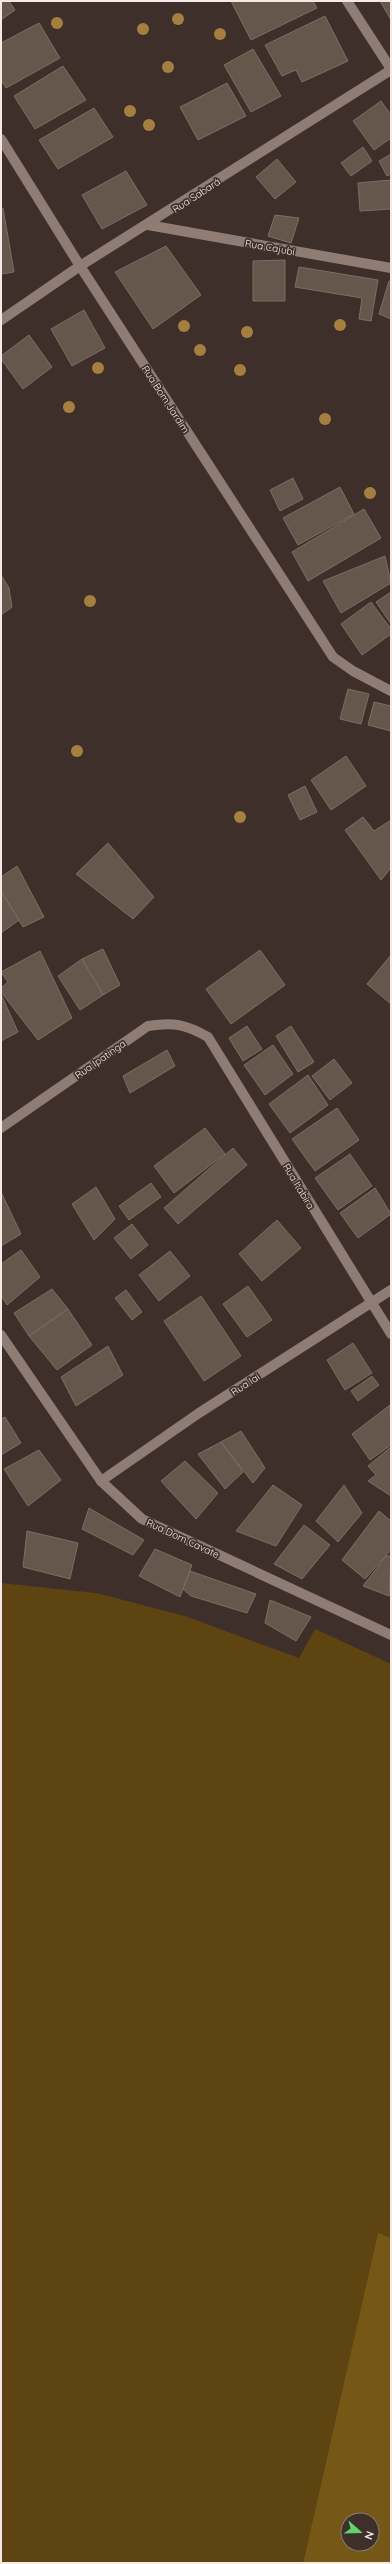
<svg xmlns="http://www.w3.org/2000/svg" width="392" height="2564" font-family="Quicksand,sans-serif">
<rect width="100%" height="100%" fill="#3f2f2a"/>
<path fill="#5d4410" d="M1,1583L96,1593L185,1616L299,1658L315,1629L391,1664V2238L378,2234L303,2563H1Z"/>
<path fill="#755716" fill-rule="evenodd" d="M378,2233L391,2238V2563H303ZM348,2520H372V2544H348Z"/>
<g fill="#65574c" stroke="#7d6e63">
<path d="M1,1H9L15,10L1,20Z"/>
<path d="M231,1H313L317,8L251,40Z"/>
<path d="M380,1H391V20Z"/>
<path d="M325,16L348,61L302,82L296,70L282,76L265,45Z"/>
<path d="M39,23L60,58L6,88L1,80V43Z"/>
<path d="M253,49L281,96L251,112L224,65Z"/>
<path d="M63,66L86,100L35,129L14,96Z"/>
<path d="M227,83L246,116L198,140L180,107Z"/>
<path d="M381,101L391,115V138L374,150L353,121Z"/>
<path d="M94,108L113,137L58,169L39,140Z"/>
<path d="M363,147L372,161L351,176L341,163Z"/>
<path d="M391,154V174L387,176L379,161Z"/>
<path d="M277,159L296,182L275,199L256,177Z"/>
<path d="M126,171L147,205L102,229L82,195Z"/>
<path d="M391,180V209L360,211L358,183Z"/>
<path d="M3,208L14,272L1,274V209Z"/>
<path d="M275,215L299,218L291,243L268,236Z"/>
<path d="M166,246L201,295L153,329L115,272Z"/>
<path d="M285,260V301H253V261Z"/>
<path d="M299,267L378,280L371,321L359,319L362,298L295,287Z"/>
<path d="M389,281H391V319L379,314Z"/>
<path d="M84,310L105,348L72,366L51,329Z"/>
<path d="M29,335L52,367L23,389L1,359V356Z"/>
<path d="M293,478L303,499L280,511L270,490Z"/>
<path d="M340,487L354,514L298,545L283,518Z"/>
<path d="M364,509L381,538L308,581L292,552Z"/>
<path d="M385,556L391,583L341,613L323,581Z"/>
<path d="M1,575L9,588L12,607L1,615Z"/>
<path d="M391,592V624L376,602Z"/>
<path d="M371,602L391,629V634L362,655L341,624Z"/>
<path d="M348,689L369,694L361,724L340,719Z"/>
<path d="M374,702L391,706V731L368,725Z"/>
<path d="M346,756L366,786L331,810L311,780Z"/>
<path d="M305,786L317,812L300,820L288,795Z"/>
<path d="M363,817L374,831L391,820V868L381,880L345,830Z"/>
<path d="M108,843L154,897L133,919L76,874Z"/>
<path d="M17,866L44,917L23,927L1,891V877Z"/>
<path d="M1,891L19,920L1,933Z"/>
<path d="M103,949L120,985L103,995L82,959Z"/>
<path d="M260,950L285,985L231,1024L206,989Z"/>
<path d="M40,951L72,1018L38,1040L1,992V988L8,982L1,972Z"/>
<path d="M391,955V1004L367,984Z"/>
<path d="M82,959L103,995L80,1010L58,976Z"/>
<path d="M1,994L18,1032L1,1041Z"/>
<path d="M247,1026L262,1049L243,1061L229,1038Z"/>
<path d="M291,1026L314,1062L298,1072L276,1036Z"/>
<path d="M273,1045L293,1074L265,1095L244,1065Z"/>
<path d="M167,1050L175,1066L130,1093L123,1076Z"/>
<path d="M334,1059L352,1083L330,1100L312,1076Z"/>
<path d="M308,1075L328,1105L290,1133L269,1104Z"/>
<path d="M337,1108L359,1140L315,1171L292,1139Z"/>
<path d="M205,1128L225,1154L174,1193L154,1166Z"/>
<path d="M233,1148L247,1165L178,1224L164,1208Z"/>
<path d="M350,1154L372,1186L338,1210L315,1178Z"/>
<path d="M151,1183L161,1197L129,1220L119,1206Z"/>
<path d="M96,1187L115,1219L94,1240L72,1204Z"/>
<path d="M375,1188L391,1214L358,1238L340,1213Z"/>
<path d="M1,1192L21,1234L1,1246Z"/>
<path d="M277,1220L301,1248L262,1281L239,1254Z"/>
<path d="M132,1224L148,1245L131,1259L114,1238Z"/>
<path d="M21,1250L40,1277L7,1305L1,1295V1264Z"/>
<path d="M170,1251L190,1276L159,1301L139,1275Z"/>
<path d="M248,1286L272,1320L247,1337L223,1304Z"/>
<path d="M52,1289L68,1309L29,1336L14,1313Z"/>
<path d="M126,1290L142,1312L132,1320L115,1298Z"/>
<path d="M201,1296L241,1356L204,1381L164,1321Z"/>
<path d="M68,1309L92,1345L57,1370L29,1336Z"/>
<path d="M353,1343L372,1373L345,1390L327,1360Z"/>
<path d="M108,1346L123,1375L76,1406L61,1377Z"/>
<path d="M372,1376L379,1385L358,1401L351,1391Z"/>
<path d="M390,1405L391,1445L370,1460L352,1434Z"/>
<path d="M5,1417L21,1443L1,1455V1419Z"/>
<path d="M241,1431L265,1468L253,1483L221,1442Z"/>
<path d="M221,1442L243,1472L225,1489L198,1454Z"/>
<path d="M391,1447V1496L368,1481L376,1475L368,1466Z"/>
<path d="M39,1450L61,1480L28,1506L4,1469Z"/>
<path d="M185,1461L218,1493L196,1519L161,1481Z"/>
<path d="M273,1485L302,1505L276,1546L236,1531Z"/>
<path d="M344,1485L362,1513L338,1542L316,1521Z"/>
<path d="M89,1508L144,1540L133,1555L82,1529Z"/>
<path d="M379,1511L391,1521V1550L365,1579L342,1560Z"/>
<path d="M304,1525L330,1545L302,1579L274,1564Z"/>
<path d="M27,1531L78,1543L70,1579L23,1567Z"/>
<path d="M155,1549L192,1565L180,1597L139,1576Z"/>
<path d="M386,1556H391L389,1596L363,1586Z"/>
<path d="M190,1571L256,1594L247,1613L191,1596L183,1589Z"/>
<path d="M270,1600L311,1617L296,1641L265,1623Z"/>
</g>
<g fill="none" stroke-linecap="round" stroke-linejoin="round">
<g stroke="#8e7c75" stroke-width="10">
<path d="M347,1L391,69"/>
<path d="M1,139L80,266L333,657L353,671L391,691"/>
<path d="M148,225L391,268"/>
<path d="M1,320L80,266L391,70"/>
<path d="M1,1128L148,1026C173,1022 185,1024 208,1037L391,1334"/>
<path d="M1,1335L101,1481L142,1519L391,1635"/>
<path d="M101,1481L199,1413L391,1290"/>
</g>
</g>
<g fill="#a57f40">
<circle cx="178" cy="19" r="6"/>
<circle cx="57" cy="23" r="6"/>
<circle cx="143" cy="29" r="6"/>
<circle cx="220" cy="34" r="6"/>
<circle cx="168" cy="67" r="6"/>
<circle cx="130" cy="111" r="6"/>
<circle cx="149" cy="125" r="6"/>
<circle cx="340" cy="325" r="6"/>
<circle cx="184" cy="326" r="6"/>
<circle cx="247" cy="332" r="6"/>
<circle cx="200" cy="350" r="6"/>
<circle cx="98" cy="368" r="6"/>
<circle cx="240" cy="370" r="6"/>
<circle cx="69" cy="407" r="6"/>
<circle cx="325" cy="419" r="6"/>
<circle cx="370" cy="493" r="6"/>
<circle cx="90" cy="601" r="6"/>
<circle cx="77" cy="751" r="6"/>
<circle cx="240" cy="817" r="6"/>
</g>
<g text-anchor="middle" stroke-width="3.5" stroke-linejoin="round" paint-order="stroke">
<g font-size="10" fill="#f4e9e5" stroke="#3f2f2a">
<text transform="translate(196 195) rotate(-33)" y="4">Rua Sabará</text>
<text transform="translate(270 247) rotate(10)" y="4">Rua Cajubi</text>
<text transform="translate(166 399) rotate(57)" y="4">Rua Bom Jardim</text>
<text transform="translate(100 1059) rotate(-35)" y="4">Rua Ipatinga</text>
<text transform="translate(299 1186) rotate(59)" y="4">Rua Itabira</text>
<text transform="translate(245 1384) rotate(-33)" y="4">Rua Iai</text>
<text transform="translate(183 1538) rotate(25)" y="4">Rua Dom Cavate</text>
</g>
</g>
<rect width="392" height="2564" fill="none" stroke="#f4e9e5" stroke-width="4"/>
<g transform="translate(360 2532) rotate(110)"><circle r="19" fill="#3f2f2a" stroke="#877975"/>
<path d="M0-3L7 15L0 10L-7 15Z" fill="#61d46a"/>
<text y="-6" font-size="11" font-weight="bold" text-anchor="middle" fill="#f4e9e5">N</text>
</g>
</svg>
